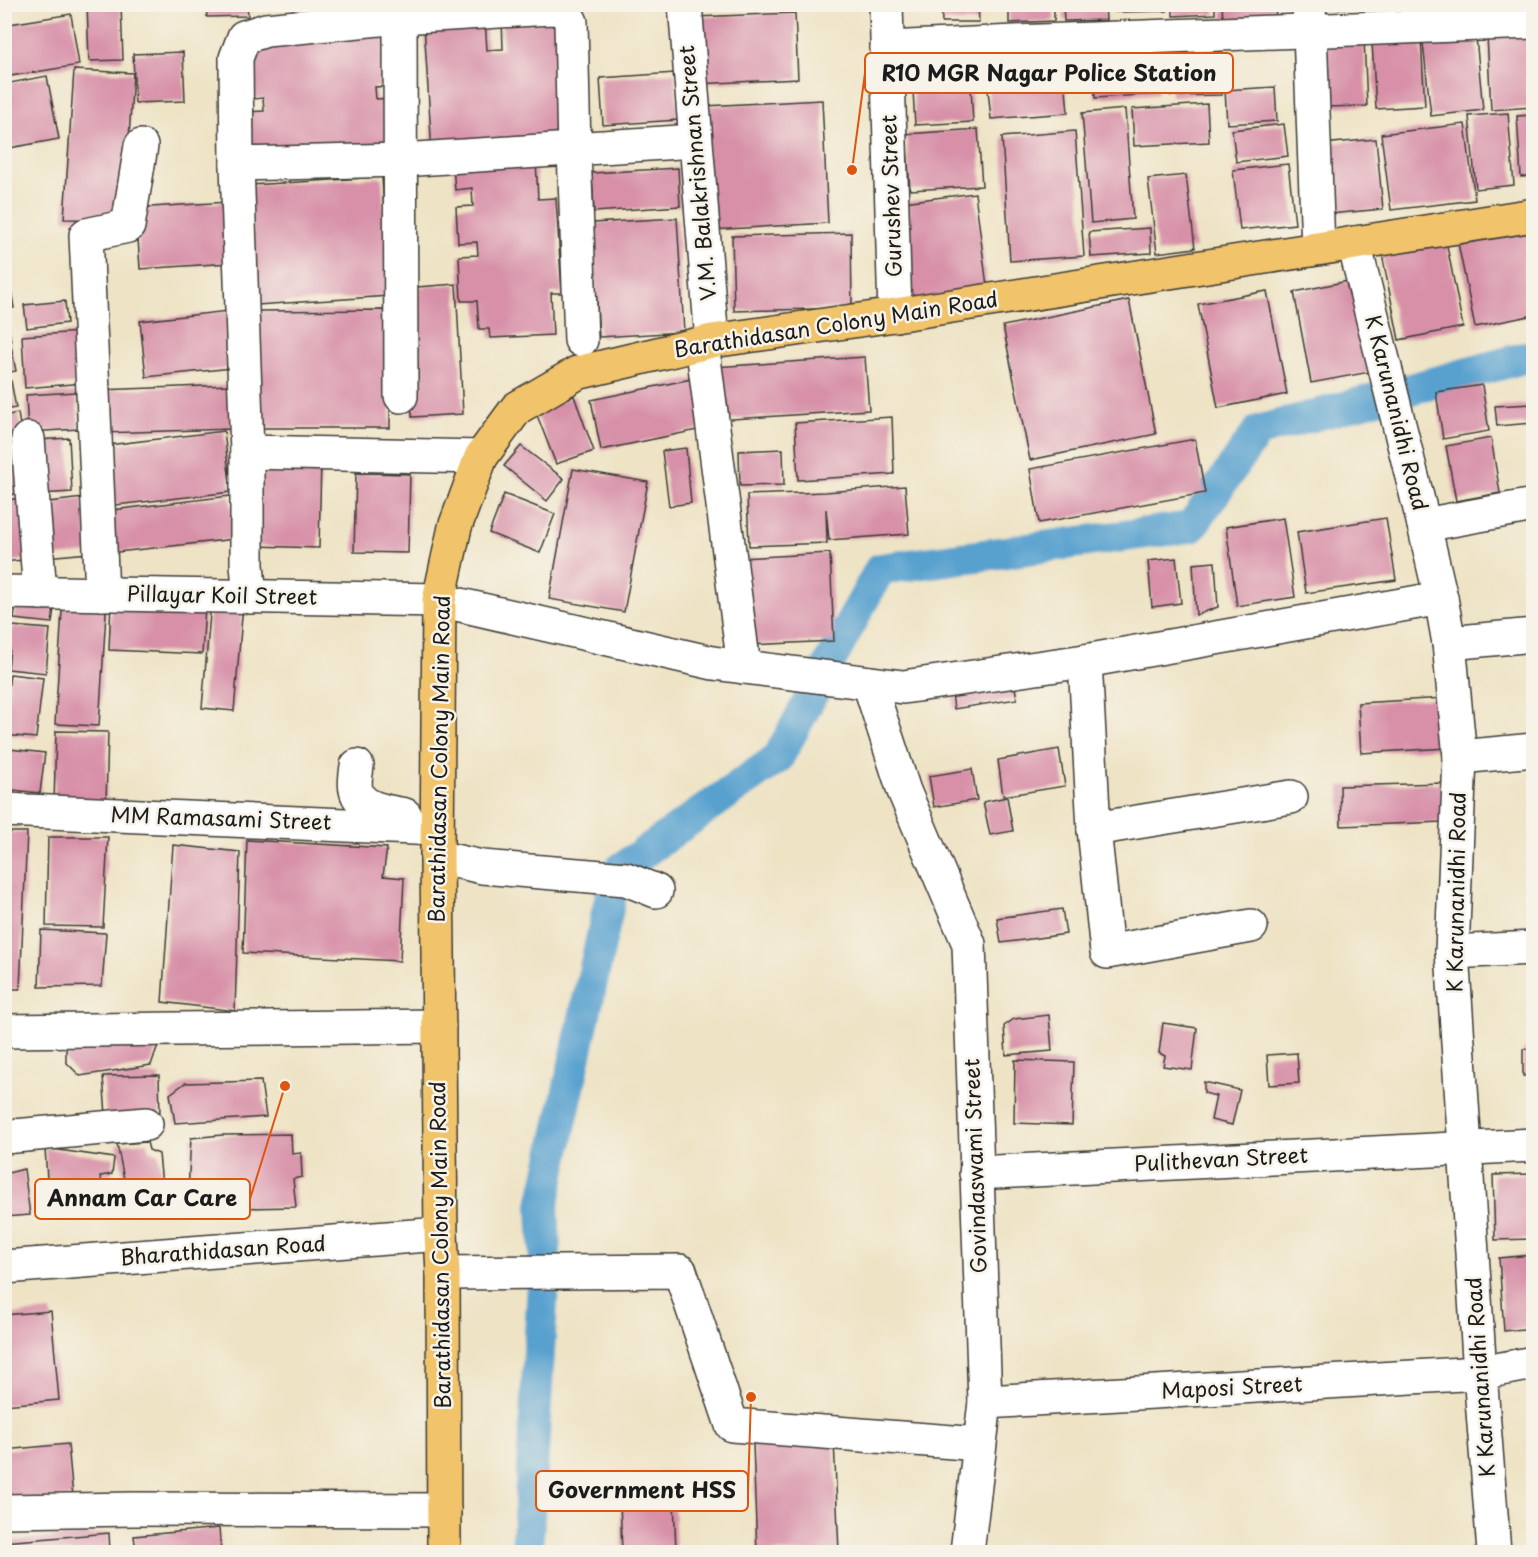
<svg xmlns="http://www.w3.org/2000/svg" width="1538" height="1557" font-family="'Playpen Sans',sans-serif">
<rect width="100%" height="100%" fill="#f7f3e8"/>
<filter id="ink" filterUnits="userSpaceOnUse"><feTurbulence type="fractalNoise" baseFrequency=".0167" numOctaves="2"/><feDisplacementMap in="SourceGraphic" scale="12" xChannelSelector="R" yChannelSelector="G"/><feConvolveMatrix kernelMatrix="1 2 1 2 8 2 1 2 1" color-interpolation-filters="sRGB"/></filter>
<filter id="wash" filterUnits="userSpaceOnUse"><feTurbulence type="fractalNoise" baseFrequency=".008" numOctaves="4" result="noise"/><feDisplacementMap in="SourceGraphic" scale="24" xChannelSelector="R" yChannelSelector="G"/><feGaussianBlur stdDeviation="1.35" result="paint"/><feColorMatrix in="noise" values="0 0 0 0 0 0 0 0 0 0 0 0 0 0 0 0 0 1.4 0 .05"/><feComposite in="paint" operator="in"/></filter>
<g filter="url(#wash)">
<rect width="100%" height="100%" fill="#eee3c5"/>
<g fill="none" stroke-linecap="round" stroke-linejoin="round">
<path stroke="#59a1cf" stroke-width="32" d="M527,1552L545,1251L543,1205L616,872L778,758L880,569L1191,527L1258,431L1534,355"/>
</g>
<g id="blocks">
<g fill="#d790a8">
<path d="M87,4H121L123,60L89,61Z"/>
<path d="M206,4H247L248,16L207,17Z"/>
<path d="M941,4H978L979,22H942Z"/>
<path d="M1009,4H1054V21L1009,23Z"/>
<path d="M1063,4H1105L1106,20L1064,21Z"/>
<path d="M1115,4H1167V11L1115,12Z"/>
<path d="M1173,4H1215V14L1173,16Z"/>
<path d="M1222,4H1275L1276,19L1223,21Z"/>
<path d="M1314,4H1410V6L1314,9Z"/>
<path d="M795,13L798,79L697,84L694,17Z"/>
<path d="M71,14L79,65L4,77V25Z"/>
<path d="M561,15L568,145L432,153L424,24L485,20L487,50L503,49L502,19Z"/>
<path d="M387,32L391,86L375,87L376,99L391,98L394,150L250,159L247,112L264,111L263,98L253,99L250,40Z"/>
<path d="M1534,34V107L1491,110L1487,36Z"/>
<path d="M1476,37L1483,110L1431,116L1423,43Z"/>
<path d="M1364,38L1367,106L1322,107L1319,40Z"/>
<path d="M1421,39L1425,106L1376,109L1372,42Z"/>
<path d="M1156,51L1158,94L1095,98L1093,54Z"/>
<path d="M183,52L185,101L135,103L133,54Z"/>
<path d="M1063,53L1068,113L991,119L985,60Z"/>
<path d="M1221,53V95L1171,96L1170,54Z"/>
<path d="M74,70L133,73L124,220L64,219Z"/>
<path d="M970,70L973,122L915,125L912,73Z"/>
<path d="M675,73L678,120L603,125L600,78Z"/>
<path d="M47,76L59,139L4,149V84Z"/>
<path d="M1275,87L1277,121L1227,124L1225,90Z"/>
<path d="M822,100L828,223L711,230L705,106Z"/>
<path d="M1207,104L1209,142L1134,146L1132,109Z"/>
<path d="M1125,109L1133,219L1091,223L1082,113Z"/>
<path d="M1508,113L1514,185L1476,189L1469,116Z"/>
<path d="M1534,115V176L1521,177L1517,116Z"/>
<path d="M1284,124L1288,156L1236,162L1232,130Z"/>
<path d="M1465,124L1475,200L1391,210L1381,134Z"/>
<path d="M978,129L982,186L910,190L906,134Z"/>
<path d="M1075,131L1084,256L1010,261L1002,137Z"/>
<path d="M1376,139L1383,209L1329,214L1322,144Z"/>
<path d="M536,161L538,199L556,198L562,293H551L553,335L490,338L489,329H479L477,301H461L459,256L478,255L477,242L458,243L456,207L473,206L472,188L455,190L453,166Z"/>
<path d="M1288,164L1295,224L1240,230L1233,170Z"/>
<path d="M678,168L680,206L594,212L592,173Z"/>
<path d="M1186,175L1195,248L1157,253L1148,179Z"/>
<path d="M382,177L389,296L257,305L250,185Z"/>
<path d="M975,193L988,294L909,304L896,203Z"/>
<path d="M227,202L230,263L140,269L136,208Z"/>
<path d="M677,218L684,332L599,337L592,223Z"/>
<path d="M1150,228L1151,253L1091,257L1089,232Z"/>
<path d="M1530,228L1534,247V315L1475,327L1458,243Z"/>
<path d="M851,233L852,308L734,311L732,236Z"/>
<path d="M1446,241L1463,327L1399,340L1382,254Z"/>
<path d="M9,278L14,308L4,310V279Z"/>
<path d="M1353,280L1370,372L1311,383L1294,292Z"/>
<path d="M456,284L463,414L412,417L404,288Z"/>
<path d="M1267,291L1287,394L1218,408L1198,304Z"/>
<path d="M1129,300L1156,434L1030,460L1003,326Z"/>
<path d="M65,301L67,323L27,328L24,305Z"/>
<path d="M390,310V428H255V311Z"/>
<path d="M228,311L232,368L146,377L140,321Z"/>
<path d="M6,314L11,342L4,343V315Z"/>
<path d="M80,332L84,383L25,388L22,336Z"/>
<path d="M11,346L16,371L4,373V347Z"/>
<path d="M865,357L869,410L717,420L714,367Z"/>
<path d="M696,378L707,428L601,450L591,400Z"/>
<path d="M11,381L16,408L4,410V382Z"/>
<path d="M231,385L232,429L101,433L100,390Z"/>
<path d="M1482,385L1489,431L1443,439L1436,392Z"/>
<path d="M76,392L79,429L28,432L26,395Z"/>
<path d="M574,396L594,451L556,464L535,410Z"/>
<path d="M1534,404V423L1497,426L1495,406Z"/>
<path d="M18,413L31,491L4,496V416Z"/>
<path d="M892,417L894,474L798,480L795,423Z"/>
<path d="M224,431L231,492L107,506L100,446Z"/>
<path d="M69,438L72,492L39,494L37,440Z"/>
<path d="M1491,438L1500,493L1456,501L1446,446Z"/>
<path d="M1195,439L1205,493L1039,523L1030,469Z"/>
<path d="M521,446L564,479L547,501L504,466Z"/>
<path d="M686,448L691,503L669,506L662,451Z"/>
<path d="M783,449L784,485L740,486L739,451Z"/>
<path d="M258,458L321,460L319,548L256,546Z"/>
<path d="M573,469L648,482L624,612L549,599Z"/>
<path d="M356,473L410,474L408,553L354,552Z"/>
<path d="M905,486L909,534L829,540L826,509L827,543L749,546L747,495L825,492Z"/>
<path d="M504,494L555,514L540,553L489,533Z"/>
<path d="M230,496L235,539L109,553L104,511Z"/>
<path d="M25,498L32,559L4,562V500Z"/>
<path d="M83,498L89,553L46,557L40,503Z"/>
<path d="M1283,518L1295,597L1237,606L1226,527Z"/>
<path d="M1386,518L1396,580L1306,593L1297,532Z"/>
<path d="M830,553L834,641L747,645L742,558Z"/>
<path d="M1176,558L1181,603L1152,607L1148,561Z"/>
<path d="M1215,562L1218,607L1196,615L1193,564Z"/>
<path d="M63,594L107,597L99,726L55,724Z"/>
<path d="M17,597L55,601L52,623L14,619Z"/>
<path d="M111,602L205,607L202,654L109,650Z"/>
<path d="M211,602L243,605L234,711L202,708Z"/>
<path d="M4,607H10L6,639H4Z"/>
<path d="M12,626L50,629L46,673L8,669Z"/>
<path d="M10,674L43,678L36,738L4,735V723Z"/>
<path d="M1013,676L1017,699L954,709L951,686Z"/>
<path d="M1445,698L1448,748L1361,753L1358,703Z"/>
<path d="M56,731L108,732L106,805L54,804Z"/>
<path d="M9,749L45,753L40,793L4,789Z"/>
<path d="M1059,749L1065,786L1003,796L998,760Z"/>
<path d="M972,769L977,800L934,807L929,776Z"/>
<path d="M1442,783L1443,822L1341,826L1340,786Z"/>
<path d="M1007,797L1013,831L990,835L983,802Z"/>
<path d="M4,832H27L20,989H4Z"/>
<path d="M48,837H108L103,927L46,926Z"/>
<path d="M247,840L387,848L383,876L404,878L400,961L243,953Z"/>
<path d="M173,845L240,852L235,1011L162,1002Z"/>
<path d="M1062,909L1066,934L1001,943L997,918Z"/>
<path d="M41,930L106,933L102,986L39,987Z"/>
<path d="M1049,1015L1052,1051L1006,1055L1004,1026L1014,1019Z"/>
<path d="M1163,1023L1197,1028L1192,1070L1163,1066L1165,1056L1159,1053Z"/>
<path d="M66,1038L159,1042L151,1065L80,1076L66,1062Z"/>
<path d="M1523,1049H1534V1075L1523,1076Z"/>
<path d="M1297,1053L1299,1083L1269,1085L1267,1055Z"/>
<path d="M1015,1060L1074,1062L1072,1125L1014,1123Z"/>
<path d="M159,1075L160,1116L106,1115L103,1076Z"/>
<path d="M261,1081L266,1117L175,1123L170,1094L185,1083Z"/>
<path d="M1204,1082L1240,1090L1232,1125L1211,1120L1216,1096L1204,1093Z"/>
<path d="M291,1134L292,1154L301,1153L302,1177L293,1179L296,1207L187,1209L191,1138L222,1135Z"/>
<path d="M147,1142L149,1150L159,1154L164,1205L129,1204L117,1144Z"/>
<path d="M45,1148L114,1158L112,1174L100,1176L102,1184L112,1185L111,1206L49,1210Z"/>
<path d="M24,1169L30,1215L4,1217V1174Z"/>
<path d="M1534,1174V1239L1495,1240L1493,1175Z"/>
<path d="M1534,1255V1328L1504,1331L1499,1258Z"/>
<path d="M51,1311L59,1400L4,1405V1315Z"/>
<path d="M834,1440L839,1552H757L753,1444Z"/>
<path d="M68,1444L73,1497L4,1503V1450Z"/>
<path d="M673,1472L676,1552H622L619,1475Z"/>
<path d="M219,1528L221,1552H136L134,1536Z"/>
<path d="M109,1533L110,1552H4V1542Z"/>
</g>
</g>
</g>
<g filter="url(#ink)">
<use href="#blocks" fill-opacity="0" stroke="#3c3a35" stroke-width="1.5"/>
<g fill="none" stroke-linecap="round" stroke-linejoin="round">
<g stroke="#3c3a35" stroke-width="36">
<g id="minor">
<path d="M685,4L712,341"/>
<path d="M886,4L895,315"/>
<path d="M1309,4L1318,248"/>
<path d="M400,17L401,396"/>
<path d="M887,48L1015,42L1534,22"/>
<path d="M237,164L401,160L695,141"/>
<path d="M1354,243L1424,525L1441,598L1449,643L1460,757L1452,952L1480,1373L1494,1552"/>
<path d="M702,343L744,667"/>
<path d="M28,439L40,593"/>
<path d="M247,452L481,457"/>
<path d="M1424,525L1534,505"/>
<path d="M4,592L439,600L713,663L903,687L1085,661L1441,598"/>
<path d="M102,594L86,235L128,226L141,146"/>
<path d="M250,597L247,565V452L237,164L236,58L244,37L266,30L400,17L551,8L564,9L571,22L574,150L581,340"/>
<path d="M1449,643L1534,635"/>
<path d="M1085,661L1094,829L1107,952L1251,926"/>
<path d="M869,683L904,791L969,944L985,1402L967,1552"/>
<path d="M1460,757L1534,750"/>
<path d="M357,766C356,774 354,783 356,790C360,809 389,812 405,815"/>
<path d="M4,810L437,829"/>
<path d="M1094,829L1291,797"/>
<path d="M437,857L482,867L626,879L656,891"/>
<path d="M1452,952L1534,948"/>
<path d="M4,1031L439,1026"/>
<path d="M4,1137L146,1124"/>
<path d="M976,1173L1534,1145"/>
<path d="M4,1267L441,1234"/>
<path d="M443,1273L680,1271L732,1425L979,1444"/>
<path d="M985,1402L1480,1373L1534,1363"/>
<path d="M4,1511L135,1509L444,1510"/>
</g>
</g>
<g stroke="#3c3a35" stroke-width="36">
<path id="major" d="M444,1552L443,1273L441,1234L437,857L439,600L455,527L481,457L517,408L577,373L712,341L895,315L1534,215"/>
</g>
<use href="#minor" stroke="#fff" stroke-width="33"/>
<use href="#major" stroke="#f1c36a" stroke-width="33"/>
</g>
</g>
<g text-anchor="middle" stroke-width="5" stroke-linejoin="round" paint-order="stroke">
<g font-size="21" fill="#1c1c1c" stroke="#f7f3e8">
<text transform="translate(698 173) rotate(-95)" y="7">V.M. Balakrishnan Street</text>
<text transform="translate(892 196) rotate(-92)" y="7">Gurushev Street</text>
<text transform="translate(836 325) rotate(-9)" y="7">Barathidasan Colony Main Road</text>
<text transform="translate(1396 413) rotate(76)" y="7">K Karunanidhi Road</text>
<text transform="translate(222 596) rotate(1)" y="7">Pillayar Koil Street</text>
<text transform="translate(440 759) rotate(-89)" y="7">Barathidasan Colony Main Road</text>
<text transform="translate(221 819) rotate(2)" y="7">MM Ramasami Street</text>
<text transform="translate(1457 892) rotate(-89)" y="7">K Karunanidhi Road</text>
<text transform="translate(1221 1160) rotate(-3)" y="7">Pulithevan Street</text>
<text transform="translate(976 1166) rotate(-92)" y="7">Govindaswami Street</text>
<text transform="translate(441 1245) rotate(-91)" y="7">Barathidasan Colony Main Road</text>
<text transform="translate(223 1251) rotate(-4)" y="7">Bharathidasan Road</text>
<text transform="translate(1481 1377) rotate(-94)" y="7">K Karunanidhi Road</text>
<text transform="translate(1232 1388) rotate(-3)" y="7">Maposi Street</text>
</g>
</g>
<path fill="none" stroke="#de560d" stroke-width="2" d="M852 170L865 73M285 1086L250 1199M751 1397L748 1491"/>
<g fill="#de560d" stroke="#f7f3e8" stroke-width="2">
<circle cx="852" cy="170" r="6"/>
<circle cx="285" cy="1086" r="6"/>
<circle cx="751" cy="1397" r="6"/>
</g>
<g fill="#f7f3e8" stroke="#de560d" stroke-width="2">
<rect x="865" y="53" width="368" height="40" rx="6"/>
<rect x="35" y="1179" width="215" height="40" rx="6"/>
<rect x="536" y="1471" width="212" height="40" rx="6"/>
</g>
<g font-size="22" text-anchor="middle" font-weight="bold" fill="#1c1c1c">
<text x="1049" y="81">R10 MGR Nagar Police Station</text>
<text x="142" y="1206">Annam Car Care</text>
<text x="642" y="1498">Government HSS</text>
</g>
<rect width="1538" height="1557" fill="none" stroke="#f7f3e8" stroke-width="24"/>
</svg>
